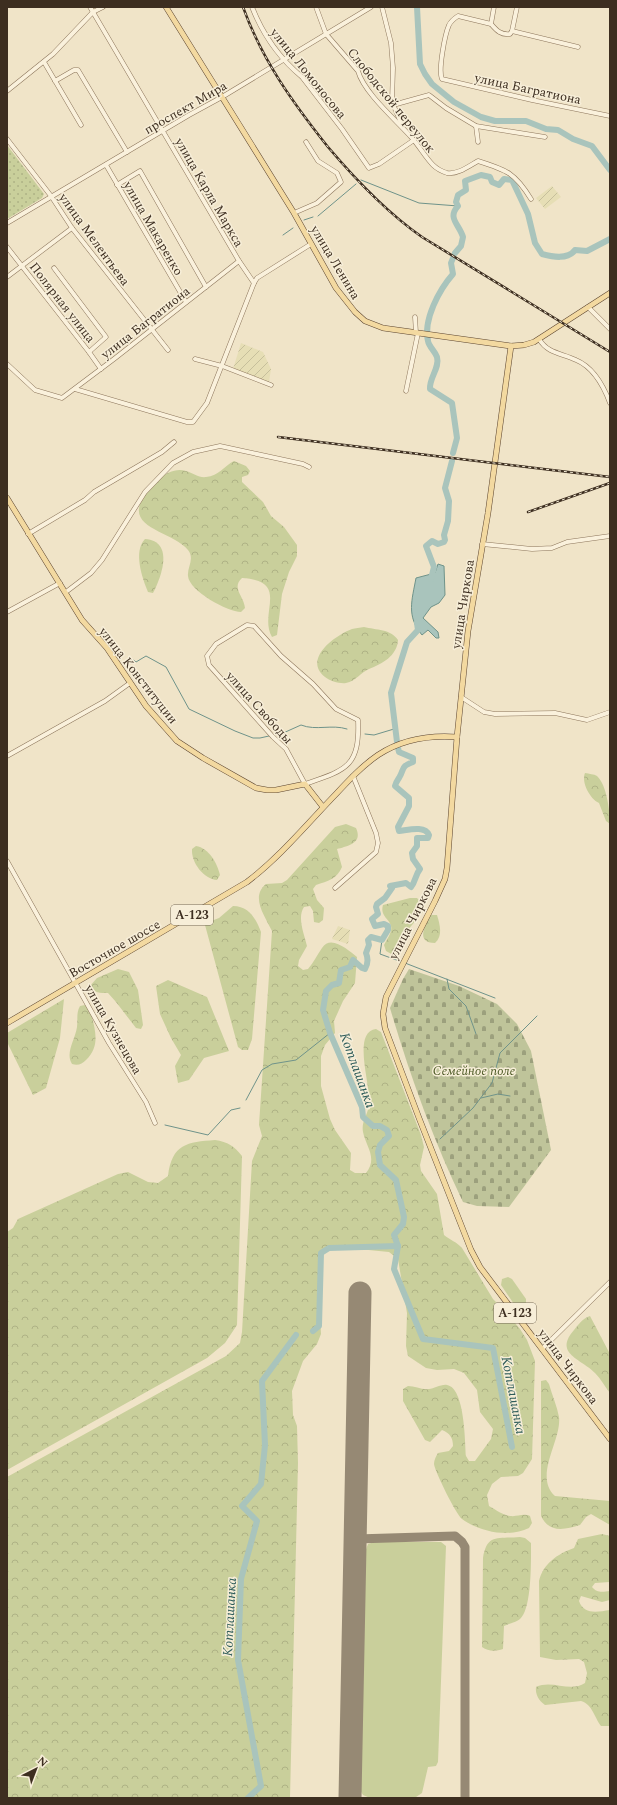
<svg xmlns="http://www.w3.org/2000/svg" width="617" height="1805" font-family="Spectral,serif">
<defs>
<pattern id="farmland-furrows" width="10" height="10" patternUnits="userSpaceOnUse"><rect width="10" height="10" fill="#e6deb5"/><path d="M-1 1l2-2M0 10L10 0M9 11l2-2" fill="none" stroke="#c6bf9b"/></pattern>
<pattern id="forest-crowns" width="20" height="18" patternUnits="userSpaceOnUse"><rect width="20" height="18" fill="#c9cf9b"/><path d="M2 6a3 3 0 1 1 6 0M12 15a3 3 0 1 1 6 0" fill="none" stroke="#aeb285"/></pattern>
<pattern id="cemetery-stones" width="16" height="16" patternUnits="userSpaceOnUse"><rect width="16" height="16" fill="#bfc49a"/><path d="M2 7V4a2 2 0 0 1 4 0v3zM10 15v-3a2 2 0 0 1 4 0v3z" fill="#9ca07d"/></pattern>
<pattern id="park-dots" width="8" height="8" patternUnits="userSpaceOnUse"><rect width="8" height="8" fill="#c9cf9b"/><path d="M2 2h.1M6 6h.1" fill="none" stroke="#aeb285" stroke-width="1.8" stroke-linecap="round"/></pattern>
</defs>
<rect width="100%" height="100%" fill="#f0e4c8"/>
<g fill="url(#farmland-furrows)">
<path d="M552,186L561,197L545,209L536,198Z"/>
<path d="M241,343L263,352L271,369L269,382L233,369Z"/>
<path d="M338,926L350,930L348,944L332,939Z"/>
</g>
<g fill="#c9cf9b">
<path d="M508,1277L512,1279L526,1299V1304L523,1307H516L501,1285L502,1279Z"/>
<path d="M375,1542H441L446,1546L438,1762L436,1766L428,1767L422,1793L416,1797L370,1798L363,1795L360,1790L365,1552L368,1544Z"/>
</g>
<g fill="url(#forest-crowns)">
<path d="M234,461L246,466L250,471L248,475L242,477V482L263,502L271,516L284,527L297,545V556L289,572L282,594L277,635L272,637C258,613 291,581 242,578C231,588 244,596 245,608L241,612C228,612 189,591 188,576C187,567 195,559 188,550C172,530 123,529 144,496C152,483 169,466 186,471C193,473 199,478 206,477C219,476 224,466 234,461Z"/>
<path d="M145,539C175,541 161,578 153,593L148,592C142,578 133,551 145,539Z"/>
<path d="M364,627C376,630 391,629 398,640C397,656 382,664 369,669C361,672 356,681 346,683C340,684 330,681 325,677C303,659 334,636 352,629C355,628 360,628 364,627Z"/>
<path d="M585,773C589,774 594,774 597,776C607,785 610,812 610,824L606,821L599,803C590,799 581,782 585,773Z"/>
<path d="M346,824L356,828C363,843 348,846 337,849L342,867C337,879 328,881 316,885L313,889L317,900L324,908L323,920L319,923L314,922L313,911L310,906L304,907C297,917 304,934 307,946L299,960L298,966L303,970L308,969C314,962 317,955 322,948C331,934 349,951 357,957L355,983L343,1001L334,1021L335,1033L325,1045L321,1056V1086L330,1119L335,1130L351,1153L350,1170L355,1173H366C378,1158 366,1147 363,1132C361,1122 368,1114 369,1105C372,1088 351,1032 376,1029L381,1032L421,1135L424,1147L420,1165L421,1171L437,1194L444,1235C450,1240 457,1242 462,1248L493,1299L505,1311L520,1329L527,1340L535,1361L532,1459L523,1473L518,1476L501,1477L492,1484L487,1495L489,1506C496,1510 503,1515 510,1516C518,1517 522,1513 530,1516L532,1523L529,1528C509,1538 480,1532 462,1519C456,1514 435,1472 434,1464C434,1460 436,1456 438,1453L449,1451L453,1446C453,1438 450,1433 442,1430L430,1442L425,1440L403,1401V1389L408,1386C415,1386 422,1390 429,1389C434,1389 441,1384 447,1385C465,1388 465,1442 466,1456L469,1461H475L491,1439L493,1429L480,1412L477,1390L464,1373L454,1369L437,1370L426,1368L408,1356L406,1346L407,1313L398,1259L389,1252L348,1248L327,1250L320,1259L319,1301L321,1334L317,1344L303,1361L292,1391L293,1415L297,1426L298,1463L290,1798H7V1477L226,1356L240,1343L242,1332L252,1161L262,1136L259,1125L272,931C265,916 250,897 266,884L282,883L287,880L335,827Z"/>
<path d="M196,846C209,848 217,863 220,875L217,880C204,879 191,863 192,849Z"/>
<path d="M410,898H417C422,903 424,906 423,912L401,938L400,955L395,956L386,951L384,945C386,941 390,935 391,931C394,920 379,918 383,905Z"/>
<path d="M233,906C249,906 256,919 261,932L252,1039L248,1050H242L238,1047L205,925L206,923L219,918Z"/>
<path d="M431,915H437C440,925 443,936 435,943C415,943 425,925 431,915Z"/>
<path d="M118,969L129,972L138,990L143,1025L141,1029L136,1028L116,1002L108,993C100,993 94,993 90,986L97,978Z"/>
<path d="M168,980L207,997L229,1051L204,1058L189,1080L178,1083L175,1066L181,1055L171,1038L160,1014L156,986Z"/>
<path d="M64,999L60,1038L46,1088L33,1095L7,1042V1033Z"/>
<path d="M85,1005L90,1008C94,1028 102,1044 86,1060C82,1064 78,1066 72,1064C65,1053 75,1040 77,1027C78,1019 76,1013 80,1006Z"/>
<path d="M215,1140C228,1142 234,1146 242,1156L237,1325L225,1343L207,1358L7,1470V1232L13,1228L18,1219L118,1174L128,1172L148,1182L158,1183L168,1176C172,1144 187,1142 215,1140Z"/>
<path d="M590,1316L610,1354V1393C605,1387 601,1379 595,1373C582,1359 553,1354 574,1330C579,1324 583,1318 590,1316Z"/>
<path d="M546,1380L549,1384C552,1395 557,1406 559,1417C562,1440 533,1476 555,1496L610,1501V1525L591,1514L586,1517L580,1525C564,1530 549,1533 541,1516V1381Z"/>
<path d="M602,1534L610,1536V1582L595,1583L592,1587C597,1593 602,1592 610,1591V1600L602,1602L581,1596L579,1601C584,1615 597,1612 610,1610V1726H601C594,1717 593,1705 581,1701L545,1705C539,1701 535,1694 536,1687C552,1679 570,1693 585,1683L587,1673L584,1662L579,1659L556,1660L540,1657L539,1581C543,1564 557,1554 574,1548L578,1539Z"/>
<path d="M520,1537L525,1538L531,1543C531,1560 532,1609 520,1619C517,1622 508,1624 504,1626L503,1649C496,1651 489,1652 482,1647L483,1558C487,1533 498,1539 520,1537Z"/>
</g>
<path fill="url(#cemetery-stones)" d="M409,969L459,986L497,1004L517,1024L531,1051L551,1150L509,1207L477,1206L463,1202C434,1142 409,1073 390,1008L403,979Z"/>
<path fill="url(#park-dots)" d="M7,145L44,194L42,198L7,219Z"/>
<path fill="#a9c4bc" stroke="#6f938a" d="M438,564L444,566L445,595L439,603L431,607L423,618L438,632L439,638H436L428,630L422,635C406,616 412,600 416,578L435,573Z"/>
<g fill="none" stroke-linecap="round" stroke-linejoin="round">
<g stroke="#6f938a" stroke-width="1">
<path d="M361,180L419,203L458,206"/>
<path d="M318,216L356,184"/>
<path d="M304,220L313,217"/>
<path d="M283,235L293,228"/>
<path d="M134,660L136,662L146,656L166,667L189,709L235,731L253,738H260L269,736"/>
<path d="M281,734L301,725C316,731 332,724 347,729"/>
<path d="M365,734L374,735L394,729"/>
<path d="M382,940L380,954L402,962"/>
<path d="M405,963L495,998"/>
<path d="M447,979L449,989L466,1006L476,1034"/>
<path d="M481,1098L498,1094L510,1096"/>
<path d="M246,1100L262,1070L272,1064L296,1060L330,1033"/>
<path d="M165,1125L208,1135L231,1110L240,1108"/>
<path d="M440,1139L473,1108L492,1083L500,1053L537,1016"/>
</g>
<g stroke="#a9c4bc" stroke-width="6">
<path d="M417,7L420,64L425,74L432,84L454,102L481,117L495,121H526L546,129L558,130L573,139L592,146L610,170"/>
<path d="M455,253L461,246L463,237C459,224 447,218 458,206L456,202L458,195L466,190L465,181L481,175L490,177L492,182L499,185L504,179L512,180L528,214L535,243L542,254C553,257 568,260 575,250L587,251L610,239"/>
<path d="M453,258L451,263L453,274C439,290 423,320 428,341C429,347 435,351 437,357C440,368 429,378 430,389L452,403L457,438L453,453"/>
<path d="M431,579L434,567L426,546L432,541L438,544L444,542L445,540L444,535L448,521L449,501L445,488L452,461"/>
<path d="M397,742L391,693L407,642L418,630L417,623"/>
<path d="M398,748L399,752L413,758V762C400,767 405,768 399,778C397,781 396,782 395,786L409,798V806L398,827L399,831C408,830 425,825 429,835L428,838H417V846L412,853L413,859L420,869C415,875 416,881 411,887L406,883L390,886L392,888L385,898L377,904L376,907L378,914L372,919L375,926L384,924L388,926V930L382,940L371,937L368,940L369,945L366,953C368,958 368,964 365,969L362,968L353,960L350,967L341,970L339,983L332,985L326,991L323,1010L330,1033L362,1107L363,1117L373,1126H380L387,1130L389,1136L380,1145L378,1152L380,1165L396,1180L404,1217L403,1224L394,1235L398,1246L394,1269L423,1339L493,1348L512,1447"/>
<path d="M313,1331L319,1326L321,1253L329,1248L398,1246"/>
<path d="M248,1798L261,1786L238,1660L241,1579L257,1521L242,1506L261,1484L265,1445L262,1381L296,1335"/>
</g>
<g stroke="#968974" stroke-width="9">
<path d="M356,1539L455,1536L462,1542L465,1547V1798"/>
<path d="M350,1792L355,1798"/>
</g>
<path stroke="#968974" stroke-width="23" d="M350,1798L360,1293"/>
<g stroke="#8d765c" stroke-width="5">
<g id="minor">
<path d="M90,7L239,261L254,283"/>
<path d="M252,7C263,35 279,58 302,77L342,129L369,168L379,164L414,140"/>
<path d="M316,7L326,34L358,71C364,93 397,121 412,138C420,147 425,157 433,165C437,169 441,171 447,173C457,175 469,166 478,161C507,170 515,173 531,199"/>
<path d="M382,7L391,43L393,68L392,102L402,125"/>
<path d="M494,7L491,24C497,31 501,35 510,34L512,31L517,7"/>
<path d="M491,24L458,16C455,18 451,21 449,25C445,34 438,70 442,79L532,100L610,116"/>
<path d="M512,31L578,47"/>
<path d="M44,62L81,125"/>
<path d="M55,81L74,70H78L127,152"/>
<path d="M7,91L53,54L93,12L103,7"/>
<path d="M393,105L429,95L446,108L476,126L545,137"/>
<path d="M476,126L478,142"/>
<path d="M7,139L51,196L72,228L168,350"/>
<path d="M106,165L186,302"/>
<path d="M117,185L140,171L206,287"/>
<path d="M294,213L317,203L341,182L337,173L318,161L306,142"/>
<path d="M7,223L189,115L222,97L371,7"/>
<path d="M7,247L89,352L101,369"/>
<path d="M54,268L106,337L89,352"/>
<path d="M7,277L72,228"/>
<path d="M588,307L610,329"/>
<path d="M415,317L416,333"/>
<path d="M539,339C548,354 562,353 576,360C593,367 604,387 610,403"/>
<path d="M195,359L222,366L271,385"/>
<path d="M7,364L35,390L62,398L114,359L239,261"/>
<path d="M75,389L187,422H193L207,403L254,283L257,278L311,244"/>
<path d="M406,391L418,333"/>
<path d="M28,534L85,500L94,492L162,452L174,442"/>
<path d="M482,544L532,549L552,548L567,542L610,536"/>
<path d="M66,592L91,573L102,560L145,492L173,463L193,452L220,446L303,464L309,467"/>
<path d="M7,612L60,583"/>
<path d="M247,625L254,626L281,656L313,684L336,709L358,720C360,767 346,770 305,784L286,749L273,737L209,665L207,656L216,644Z"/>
<path d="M461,697L484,712L495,714L555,713L587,720L610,712"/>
<path d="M7,756L105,701L130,683"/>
<path d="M7,861L109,1043L146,1102L155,1123"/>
<path d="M335,888L376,852L378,843L376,833L353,776"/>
<path d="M542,1349L610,1282"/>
</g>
</g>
<g stroke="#5b4430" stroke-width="6">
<g id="major">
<path d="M166,7L294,213L336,288L355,312L365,321L383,328L511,346L524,345L534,342L610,293"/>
<path d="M511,346L488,513L468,631L457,737L447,868L445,879L435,901L386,997L383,1014L385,1028L419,1118L471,1250L480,1267L610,1439"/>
<path d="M7,498L82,620L107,648L146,706L177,741L203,758L256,788L267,790H276L305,784L323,807"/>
<path d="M7,1023L247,882C280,857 307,824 336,794C349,780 362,766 378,755C401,740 430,735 457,737"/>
</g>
</g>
<use href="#minor" stroke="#faf1dc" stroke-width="4"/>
<use href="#major" stroke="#f3d9a0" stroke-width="5"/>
<g stroke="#3d2e20" stroke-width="2.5">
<g id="rail">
<path d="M243,7C262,60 293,103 328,147C356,180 386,212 422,237L610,352"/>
<path d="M278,437L610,477"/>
<path d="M528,512L610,483"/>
</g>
</g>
<use href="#rail" stroke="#f7eed8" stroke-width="1" stroke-dasharray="3" stroke-linecap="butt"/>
</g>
<g text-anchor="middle" stroke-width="3" stroke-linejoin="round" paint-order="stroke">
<g fill="#f7eed8" stroke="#756857" stroke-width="1">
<rect x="171" y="905" width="42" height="20" rx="3"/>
<rect x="494" y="1303" width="42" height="20" rx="3"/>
</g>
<g font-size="12" font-weight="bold" fill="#3d2e20">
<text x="192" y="919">А-123</text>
<text x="515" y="1317">А-123</text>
</g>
<g font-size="13" fill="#3d2e20" stroke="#f7eed8">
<text transform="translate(309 73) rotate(51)" y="5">улица Ломоносова</text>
<text transform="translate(528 88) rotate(12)" y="5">улица Багратиона</text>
<text transform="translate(392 100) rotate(51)" y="5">Слободской переулок</text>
<text transform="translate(185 107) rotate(-30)" y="5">проспект Мира</text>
<text transform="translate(210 192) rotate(60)" y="5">улица Карла Маркса</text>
<text transform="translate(154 228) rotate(60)" y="5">улица Макаренко</text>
<text transform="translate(95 239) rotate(54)" y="5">улица Мелентьева</text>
<text transform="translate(336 262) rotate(59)" y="5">улица Ленина</text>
<text transform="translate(63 302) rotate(52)" y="5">Полярная улица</text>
<text transform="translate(145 322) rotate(-38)" y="5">улица Багратиона</text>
<text transform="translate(462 604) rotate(-81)" y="5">улица Чиркова</text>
<text transform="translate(139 675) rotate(52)" y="5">улица Конституции</text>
<text transform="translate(260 707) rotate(48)" y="5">улица Свободы</text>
<text transform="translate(412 918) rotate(-63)" y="5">улица Чиркова</text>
<text transform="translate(114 948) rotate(-30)" y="5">Восточное шоссе</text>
<text transform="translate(114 1029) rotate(60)" y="5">улица Кузнецова</text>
<text transform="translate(569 1366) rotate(53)" y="5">улица Чиркова</text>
</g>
<g font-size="13" font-style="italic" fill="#4d5a26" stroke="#f7eed8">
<text x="474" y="1075">Семейное поле</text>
</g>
<g font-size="14" font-style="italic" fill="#2f5d5a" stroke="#f7eed8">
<text transform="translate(358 1070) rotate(70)" y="5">Котлашанка</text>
<text transform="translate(514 1395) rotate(79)" y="5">Котлашанка</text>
<text transform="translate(229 1617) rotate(-87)" y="5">Котлашанка</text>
</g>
</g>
<rect width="617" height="1805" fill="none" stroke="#3d2e20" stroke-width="16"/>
<g transform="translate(36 1769) rotate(42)" stroke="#f7eed8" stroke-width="3" paint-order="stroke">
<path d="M0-3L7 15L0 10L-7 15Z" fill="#3d2e20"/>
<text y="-6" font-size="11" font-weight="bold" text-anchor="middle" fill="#3d2e20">N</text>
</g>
</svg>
